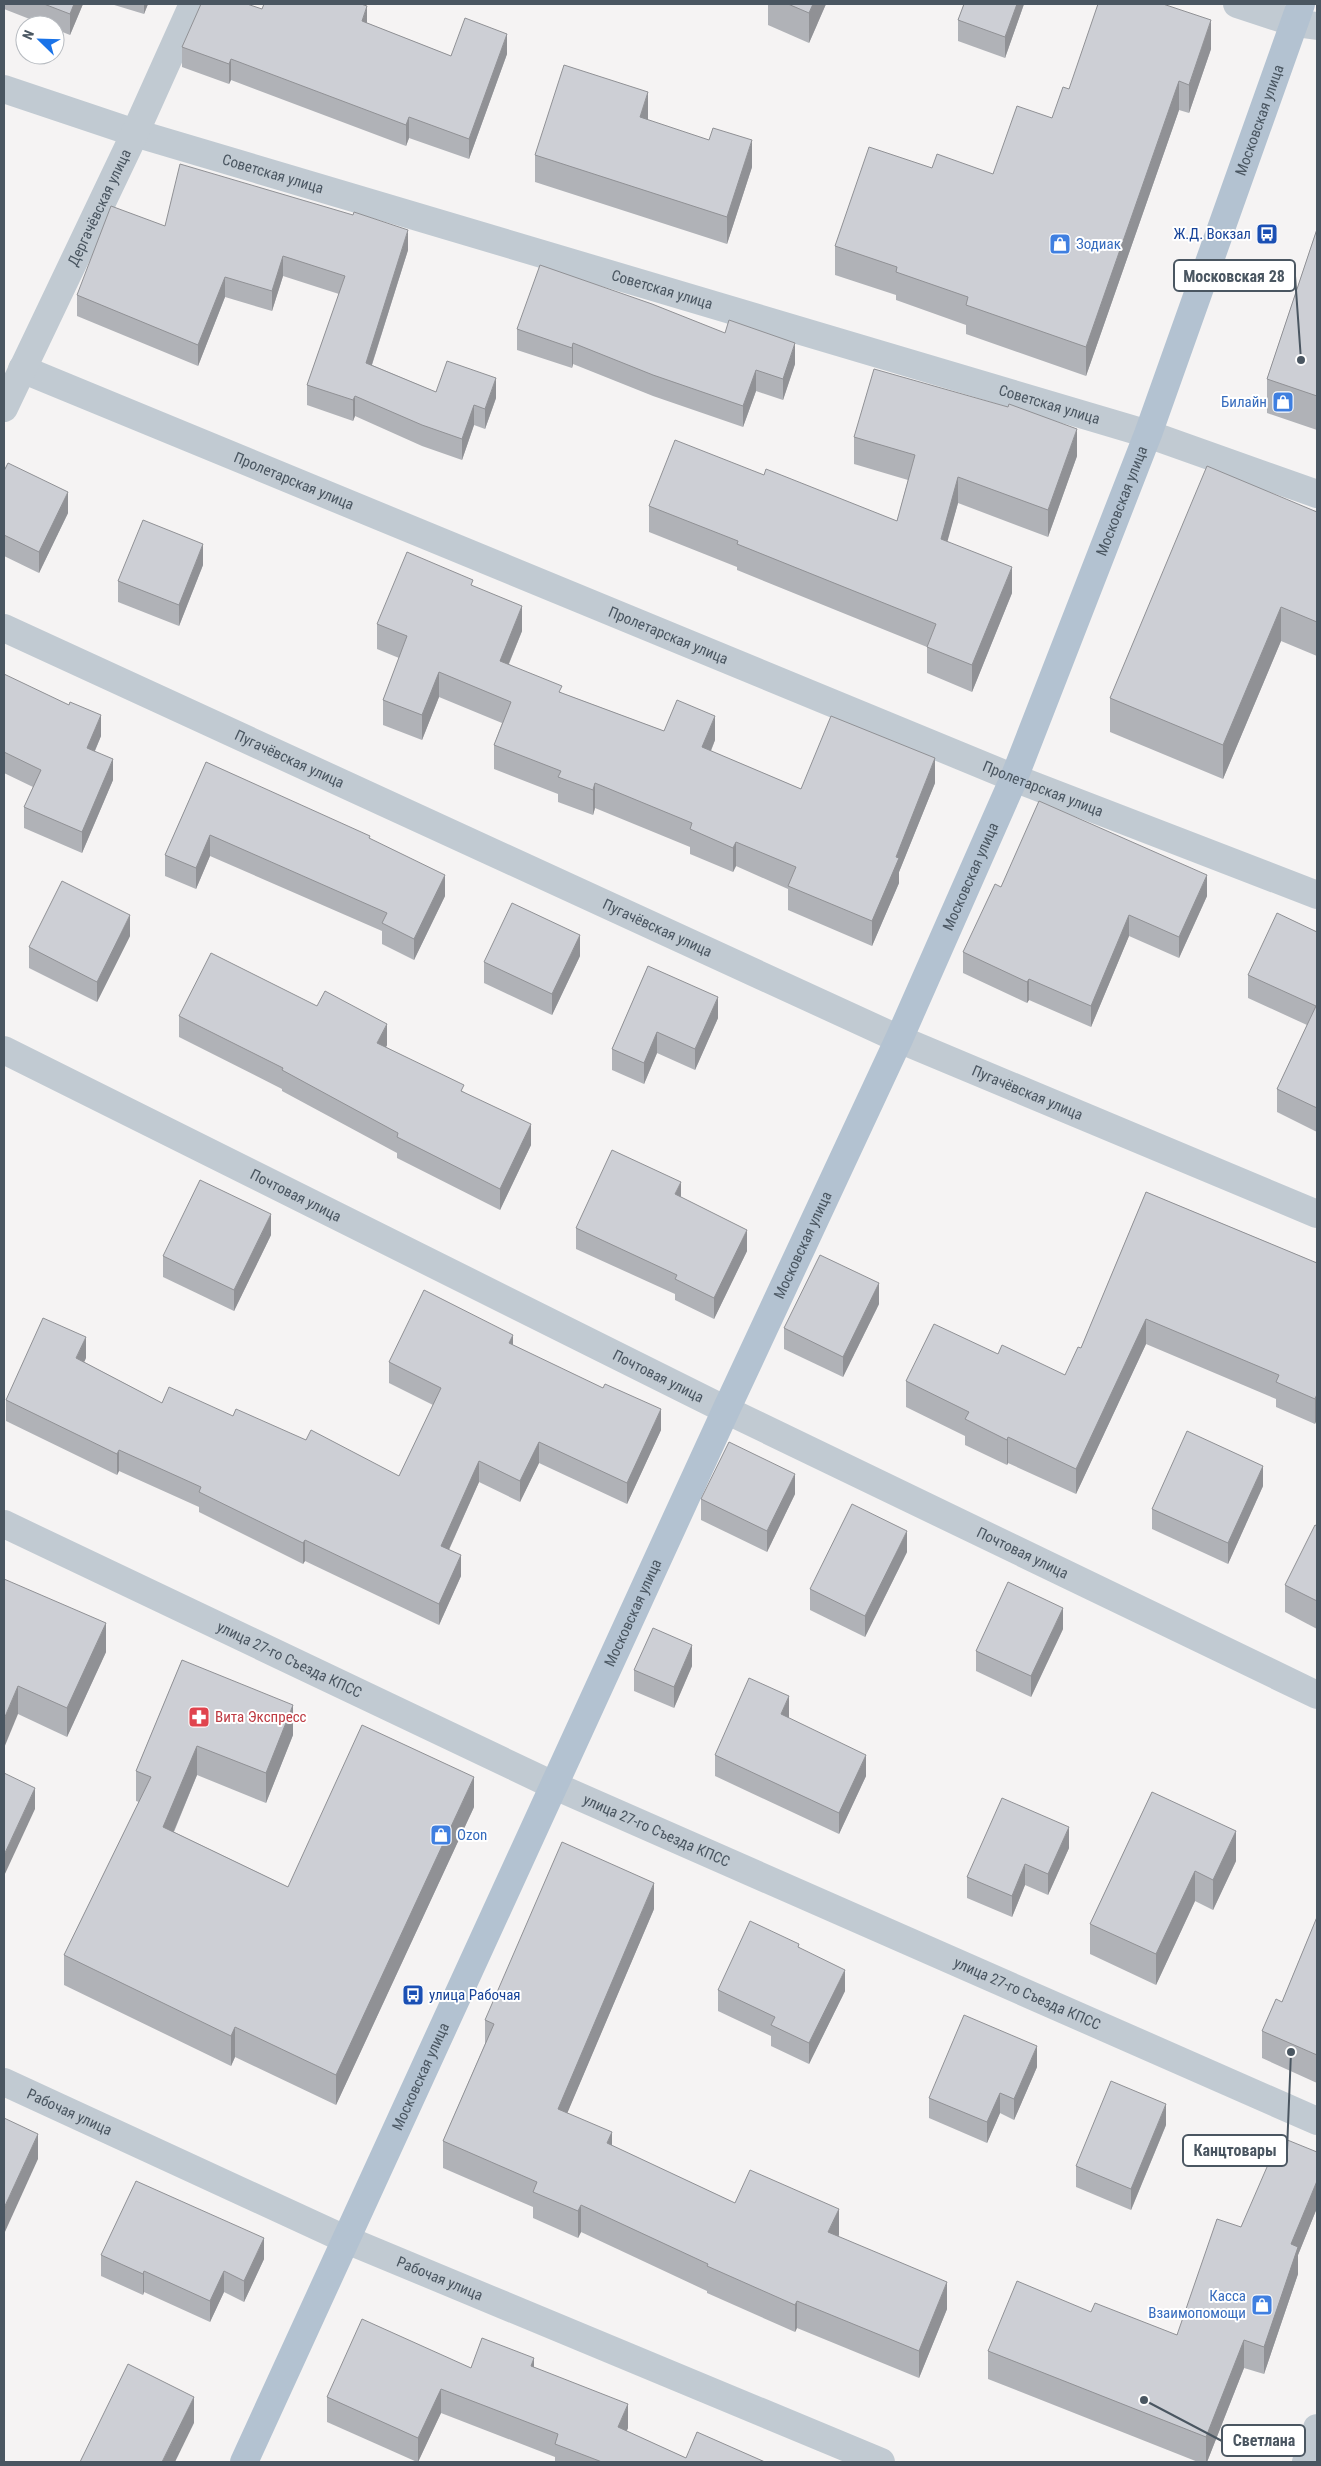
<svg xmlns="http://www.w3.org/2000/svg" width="1321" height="2466" font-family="'Roboto Condensed',sans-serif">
<rect width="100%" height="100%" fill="#f5f3f3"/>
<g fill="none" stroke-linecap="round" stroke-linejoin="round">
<g stroke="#c1cad2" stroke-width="28">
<path d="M1237,4L1295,23L1317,26"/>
<path id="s1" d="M4,89L135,133L1148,434L1317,494"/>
<path id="s2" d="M22,369L1014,778L1317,895"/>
<path id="s3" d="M4,408L135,133L193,4"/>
<path id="s4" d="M4,628L899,1039L1317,1214"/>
<path id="s5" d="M4,1050L726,1410L1317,1695"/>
<path id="s6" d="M4,1524L555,1786L1317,2121"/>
<path id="s7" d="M4,2082L347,2240L881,2462"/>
<path d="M1306,2462L1317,2428"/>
</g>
<path stroke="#b3c2d1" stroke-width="28" id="s8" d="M244,2462L726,1410L899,1039L1014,778L1148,434L1301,4"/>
</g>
<g fill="#b0b2b7">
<path d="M4,4H83L70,35L55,29V25H45L4,9Z"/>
<path d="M111,4H148L144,14Z"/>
<path d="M768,4H826L809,43L768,25Z"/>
<path d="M964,4H1024L1005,58L958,41V20Z"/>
<path d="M262,9L367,23L451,56L507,54L469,159L409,138L406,146L231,80L229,84L182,67V47Z"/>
<path d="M1211,49L1189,113L1179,110L1086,376L966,334V325L896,300V295L835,275V246L932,168L993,174L1052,118L1069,89Z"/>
<path d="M648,119V120L752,167L727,244L535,182V155Z"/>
<path d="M165,226L408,250L372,365L436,392L496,398L485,429L474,425L462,460L422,446L355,416L353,421L307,405V385L339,294L283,276L272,311L225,297L198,366L77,316V295Z"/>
<path d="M1317,229V430L1267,413V379Z"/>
<path d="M517,329L795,364L783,400L756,391L743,427L653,396L573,364L572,368L517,350Z"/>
<path d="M854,437L1077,456L1048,537L958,503L947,541L1012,593L972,692L927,673V647L737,570V567L649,532V506L764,475L897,521L908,480L854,464Z"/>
<path d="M4,471L68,513L39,573L4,556Z"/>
<path d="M1317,512V656L1281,641L1223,779L1110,732V698Z"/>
<path d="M203,565L179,626L118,602V581Z"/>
<path d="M473,586L522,631L509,664L562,693L664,731L715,740L711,751L801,789L935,783L899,872V883L872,946L788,910V889L736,866L733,872L690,854V847L595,808L593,815L558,802V794L494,769V745L502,723L439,697L422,740L383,725V700L399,658L377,649V624Z"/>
<path d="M4,674L101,736L95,751L113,780L82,853L24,828V807L33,787L4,773Z"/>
<path d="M206,762L370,839L445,896L414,960L382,944V931L210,856L196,889L165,876V855Z"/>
<path d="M1001,887L1207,896L1179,958L1129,936L1091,1027L1029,1000L1027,1003L963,973V952Z"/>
<path d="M1317,932V1132L1277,1112V1089L1307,1025L1248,998V975Z"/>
<path d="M130,936L97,1002L29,968V947Z"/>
<path d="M580,956L552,1015L484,983V962Z"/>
<path d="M648,966L718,1018L695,1070L657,1053L644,1084L612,1070V1049Z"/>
<path d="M179,1016L387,1045L386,1047L464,1092L531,1145L500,1210L397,1158V1153L282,1091V1089L179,1037Z"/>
<path d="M1146,1192L1317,1263L1315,1424L1276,1407V1399L1146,1344L1076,1494L1008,1463L1007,1465L965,1445V1436L906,1407V1381L998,1354L1065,1375L1081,1348Z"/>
<path d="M681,1197L747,1251L714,1319L675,1300V1294L576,1249V1228Z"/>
<path d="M271,1235L234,1311L163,1277V1256Z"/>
<path d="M879,1304L843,1377L784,1349V1328Z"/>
<path d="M513,1345L661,1430L627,1504L539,1463L520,1502L479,1482L449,1550L461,1576L439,1625L305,1561L303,1564L199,1512V1507L119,1471L117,1475L6,1421V1400L86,1358L84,1362L162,1403L233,1416L306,1440L399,1476L433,1405L389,1383V1362Z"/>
<path d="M1263,1486L1228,1564L1152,1529V1509Z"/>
<path d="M795,1494L767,1552L701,1520V1499Z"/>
<path d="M1317,1526V1629L1285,1612V1585Z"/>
<path d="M907,1552L865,1637L810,1610V1589Z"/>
<path d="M4,1579L106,1652L67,1737L18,1714Z"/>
<path d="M1063,1629L1031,1697L976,1671V1651Z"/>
<path d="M182,1660L293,1735L266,1803L197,1775L174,1832L288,1887L474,1807L336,2105L235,2057L231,2066L64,1985V1955L139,1802L136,1801V1771Z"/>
<path d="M692,1666L674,1708L634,1691V1670Z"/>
<path d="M789,1717L788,1718L866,1776L839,1834L715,1776V1755Z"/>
<path d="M1152,1792L1236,1861L1213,1910L1195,1901L1156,1985L1090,1954V1924Z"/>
<path d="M1069,1848L1048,1895L1025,1885L1012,1917L967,1898V1877Z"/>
<path d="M654,1909L567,2113L612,2146L735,2203L839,2235L838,2236L947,2309L919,2378L797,2328L795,2332L707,2293V2291L581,2232L578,2238L533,2218V2207L443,2168V2141L485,2044V2020Z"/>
<path d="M1317,1917V2083L1262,2058V2031L1282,2002Z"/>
<path d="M799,1947L845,1991L809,2064L771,2046V2036L718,2011V1990Z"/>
<path d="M1037,2067L1014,2120L1000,2113L987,2143L929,2118V2098Z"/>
<path d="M1166,2125L1131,2210L1076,2187V2166Z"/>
<path d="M1317,2152V2208L1298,2255V2274L1264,2374L1244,2368L1207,2462H1198L988,2379V2351L1091,2312L1177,2335L1241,2227Z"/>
<path d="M101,2255L264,2259L244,2302L224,2292L210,2322L144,2292L143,2295L101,2276Z"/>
<path d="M534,2367L628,2428L626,2431L686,2458L765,2462H555V2457L441,2413L418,2462H417L327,2422V2397L471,2368Z"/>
</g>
<g fill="#909195">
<path d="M74,4H83L70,35V14Z"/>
<path d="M144,4H148L144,14Z"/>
<path d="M813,4H826L809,43V13Z"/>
<path d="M1017,4H1024L1005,58V37Z"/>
<path d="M367,6V26L362,21Z"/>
<path d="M1211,20V49L1189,113V85Z"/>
<path d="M507,34V54L469,159V139Z"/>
<path d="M231,59V80L229,84V64Z"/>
<path d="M1179,81V110L1086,376V347Z"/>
<path d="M648,92V119L640,144V117Z"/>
<path d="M409,117V138L406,146V125Z"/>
<path d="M752,140V167L727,244V217Z"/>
<path d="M408,230V250L366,383V363Z"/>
<path d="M283,256V276L272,311V291Z"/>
<path d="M225,277V297L198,366V345Z"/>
<path d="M573,343V364L572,368V348Z"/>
<path d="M795,343V364L783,400V379Z"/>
<path d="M756,370V391L743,427V406Z"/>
<path d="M496,378V398L485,429V409Z"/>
<path d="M355,396V416L353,421V400Z"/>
<path d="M474,405V425L462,460V439Z"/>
<path d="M1077,429V456L1048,537V510Z"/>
<path d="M958,477V503L941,565V539Z"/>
<path d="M68,492V513L39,573V552Z"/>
<path d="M203,544V565L179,626V605Z"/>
<path d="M1012,567V593L972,692V665Z"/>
<path d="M522,606V631L500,685V661Z"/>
<path d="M1281,607V641L1223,779V745Z"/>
<path d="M439,672V697L422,740V715Z"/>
<path d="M101,715V736L87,769V748Z"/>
<path d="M715,716V740L702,772V747Z"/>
<path d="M935,758V783L899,872V883L872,946V921L896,857Z"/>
<path d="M113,759V780L82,853V832Z"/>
<path d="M595,783V808L593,815V790Z"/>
<path d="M210,835V856L196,889V868Z"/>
<path d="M736,842V866L733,872V848Z"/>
<path d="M445,875V896L414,960V939Z"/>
<path d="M1207,875V896L1179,958V937Z"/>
<path d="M130,915V936L97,1002V982Z"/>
<path d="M1129,915V936L1091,1027V1006Z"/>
<path d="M580,935V956L552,1015V994Z"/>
<path d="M1029,979V1000L1027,1003V982Z"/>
<path d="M718,997V1018L695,1070V1049Z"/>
<path d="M387,1024V1045L377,1064V1043Z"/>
<path d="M657,1032V1053L644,1084V1063Z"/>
<path d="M531,1124V1145L500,1210V1189Z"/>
<path d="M681,1182V1203L675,1194Z"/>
<path d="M271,1214V1235L234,1311V1290Z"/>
<path d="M747,1230V1251L714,1319V1298Z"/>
<path d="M879,1283V1304L843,1377V1357Z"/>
<path d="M1146,1319V1344L1076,1494V1469Z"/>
<path d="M513,1335V1356L509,1343Z"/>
<path d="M86,1337V1358L76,1379V1358Z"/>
<path d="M1317,1394V1420L1315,1424V1399Z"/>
<path d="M661,1409V1430L627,1504V1483Z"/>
<path d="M1008,1437V1463L1007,1465V1440Z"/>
<path d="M539,1442V1463L520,1502V1481Z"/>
<path d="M119,1450V1471L117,1475V1454Z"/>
<path d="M479,1461V1482L441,1567V1546Z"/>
<path d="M1263,1466V1486L1228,1564V1543Z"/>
<path d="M795,1474V1494L767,1552V1531Z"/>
<path d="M907,1531V1552L865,1637V1616Z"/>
<path d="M305,1540V1561L303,1564V1543Z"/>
<path d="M461,1555V1576L439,1625V1604Z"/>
<path d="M1063,1608V1629L1031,1697V1676Z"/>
<path d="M106,1623V1652L67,1737V1708Z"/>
<path d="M692,1645V1666L674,1708V1687Z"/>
<path d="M18,1686V1714L4,1748V1719Z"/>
<path d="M789,1696V1717L781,1735V1714Z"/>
<path d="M293,1705V1735L266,1803V1773Z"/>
<path d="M197,1746V1775L163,1857V1827Z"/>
<path d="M866,1755V1776L839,1834V1813Z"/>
<path d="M474,1777V1807L336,2105V2075Z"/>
<path d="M35,1788V1809L4,1876V1855Z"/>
<path d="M1069,1827V1848L1048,1895V1874Z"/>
<path d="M1236,1831V1861L1213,1910V1880Z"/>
<path d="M1025,1864V1885L1012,1917V1896Z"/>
<path d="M1195,1871V1901L1156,1985V1954Z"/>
<path d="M654,1883V1909L558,2135V2109Z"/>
<path d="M845,1970V1991L809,2064V2043Z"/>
<path d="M235,2027V2057L231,2066V2036Z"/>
<path d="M1037,2046V2067L1014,2120V2099Z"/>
<path d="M1000,2093V2113L987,2143V2122Z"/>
<path d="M1166,2104V2125L1131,2210V2189Z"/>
<path d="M612,2132V2159L607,2143Z"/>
<path d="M38,2134V2159L4,2234V2208Z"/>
<path d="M1317,2181V2208L1298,2255V2274L1264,2374V2347L1291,2244Z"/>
<path d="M581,2205V2232L578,2238V2211Z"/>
<path d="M839,2209V2235L828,2259V2232Z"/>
<path d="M264,2238V2259L244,2302V2281Z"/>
<path d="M144,2271V2292L143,2295V2274Z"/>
<path d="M224,2271V2292L210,2322V2301Z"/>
<path d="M947,2282V2309L919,2378V2351Z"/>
<path d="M797,2301V2328L795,2332V2305Z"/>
<path d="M1244,2340V2368L1207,2462H1206V2437Z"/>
<path d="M534,2358V2382L531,2366Z"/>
<path d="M441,2389V2413L418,2462V2438Z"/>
<path d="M194,2397V2423L175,2462H162Z"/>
<path d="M628,2404V2428L618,2452V2427Z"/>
</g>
<g fill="#cdcfd5" stroke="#909195">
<path d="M44,4H74L70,14Z"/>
<path d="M201,4H247L262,9L264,4H361L367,6L362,21L451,56L465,18L507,34L469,139L409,117L406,125L231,59L229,64L182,47Z"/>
<path d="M788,4H813L809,13Z"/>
<path d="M964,4H1017L1005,37L958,20Z"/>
<path d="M1098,4H1163L1211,20L1189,85L1179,81L1086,347L966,305L968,297L896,272L897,267L835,246L869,147L932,168L937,154L993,174L1017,106L1052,118L1063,87L1069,89Z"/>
<path d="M564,65L648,92L640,117L709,140L713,128L752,140L727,217L535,155Z"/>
<path d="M180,164L353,215L354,212L408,230L366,363L436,392L447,361L496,378L485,409L474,405L462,439L422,425L355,396L353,400L307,385L345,276L283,256L272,291L225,277L198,345L77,295L111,206L165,226Z"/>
<path d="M1317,229V396L1267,379Z"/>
<path d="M540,265L652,304L725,333L729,320L795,343L783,379L756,370L743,406L653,375L573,343L572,348L517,329Z"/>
<path d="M874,369L1008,407L1009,404L1077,429L1048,510L958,477L941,539L1012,567L972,665L927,647L936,624L737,544L738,541L649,506L675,440L764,475L766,469L897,521L915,455L854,437Z"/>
<path d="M8,463L68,492L39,552L4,535V471Z"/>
<path d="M1207,466L1317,512V622L1281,607L1223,745L1110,698Z"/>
<path d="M143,520L203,544L179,605L118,581Z"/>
<path d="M407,552L473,580L471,585L522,606L500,661L562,686L559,692L664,731L677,700L715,716L702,747L801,789L831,716L935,758L896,857L899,858L872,921L788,886L796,867L736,842L733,848L690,829L692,823L595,783L593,790L558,777L561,771L494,745L511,702L439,672L422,715L383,700L407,636L377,624Z"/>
<path d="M4,674L69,705L70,702L101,715L87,748L113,759L82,832L24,807L41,770L4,752Z"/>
<path d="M206,762L370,836L369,838L445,875L414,939L382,923L387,913L210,835L196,868L165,855Z"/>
<path d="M1039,801L1207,875L1179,937L1129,915L1091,1006L1029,979L1027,982L963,952L995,884L1001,887Z"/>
<path d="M62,881L130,915L97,982L29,947Z"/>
<path d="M512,903L580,935L552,994L484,962Z"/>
<path d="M1277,913L1317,932V1108L1277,1089L1316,1006L1248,975Z"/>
<path d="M211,953L317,1006L325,991L387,1024L377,1043L464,1085L461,1091L531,1124L500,1189L397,1137L398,1133L282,1070L283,1068L179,1016Z"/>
<path d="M648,966L718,997L695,1049L657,1032L644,1063L612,1049Z"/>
<path d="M612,1150L681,1182L675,1194L747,1230L714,1298L675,1279L677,1275L576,1228Z"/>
<path d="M200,1180L271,1214L234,1290L163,1256Z"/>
<path d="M1146,1192L1317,1263V1394L1315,1399L1276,1382L1279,1375L1146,1319L1076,1469L1008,1437L1007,1440L965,1419L969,1412L906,1381L934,1324L998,1354L1002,1345L1065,1375L1078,1347L1081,1348Z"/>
<path d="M820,1255L879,1283L843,1357L784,1328Z"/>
<path d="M424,1290L513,1335L509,1343L603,1388L605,1384L661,1409L627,1483L539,1442L520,1481L479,1461L441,1546L461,1555L439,1604L305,1540L303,1543L199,1492L201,1487L119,1450L117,1454L6,1400L43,1318L86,1337L76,1358L162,1403L169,1387L233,1416L236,1409L306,1440L311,1430L399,1476L441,1388L389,1362Z"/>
<path d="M1187,1431L1263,1466L1228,1543L1152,1509Z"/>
<path d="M729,1442L795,1474L767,1531L701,1499Z"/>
<path d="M852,1504L907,1531L865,1616L810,1589Z"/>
<path d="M1315,1525L1317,1526V1601L1285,1585Z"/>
<path d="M4,1579L106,1623L67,1708L18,1686L4,1719Z"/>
<path d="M1008,1582L1063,1608L1031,1676L976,1651Z"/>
<path d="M653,1628L692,1645L674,1687L634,1670Z"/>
<path d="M182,1660L293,1705L266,1773L197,1746L163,1827L288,1887L362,1725L474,1777L336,2075L235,2027L231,2036L64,1955L151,1777L136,1771Z"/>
<path d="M749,1678L789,1696L781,1714L866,1755L839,1813L715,1755Z"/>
<path d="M4,1773L35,1788L4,1855Z"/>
<path d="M1152,1792L1236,1831L1213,1880L1195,1871L1156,1954L1090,1924Z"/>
<path d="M1002,1798L1069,1827L1048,1874L1025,1864L1012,1896L967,1877Z"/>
<path d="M562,1842L654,1883L558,2109L612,2132L607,2143L735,2203L750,2170L839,2209L828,2232L947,2282L919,2351L797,2301L795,2305L707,2266L708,2264L581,2205L578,2211L533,2192L537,2182L443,2141L494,2024L485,2020Z"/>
<path d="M1317,1917V2055L1262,2031L1276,1999L1282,2002Z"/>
<path d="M750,1921L799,1944L798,1947L845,1970L809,2043L771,2025L775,2017L718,1990Z"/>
<path d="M964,2015L1037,2046L1014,2099L1000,2093L987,2122L929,2098Z"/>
<path d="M1111,2081L1166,2104L1131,2189L1076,2166Z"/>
<path d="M4,2118L38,2134L4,2208Z"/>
<path d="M1280,2137L1317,2152V2181L1291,2244L1298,2247L1264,2347L1244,2340L1206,2437L988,2351L1017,2281L1091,2312L1095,2303L1177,2335L1217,2219L1241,2227Z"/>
<path d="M136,2181L264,2238L244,2281L224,2271L210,2301L144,2271L143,2274L101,2255Z"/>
<path d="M362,2319L471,2368L482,2338L534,2358L531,2366L628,2404L618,2427L686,2458L697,2432L765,2462H602L555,2444L558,2434L441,2389L418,2438L327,2397Z"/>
<path d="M128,2364L194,2397L162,2462H80Z"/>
</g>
<defs>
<g id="bus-square" transform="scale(1.125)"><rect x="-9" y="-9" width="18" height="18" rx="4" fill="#1a4fb4" stroke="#fff"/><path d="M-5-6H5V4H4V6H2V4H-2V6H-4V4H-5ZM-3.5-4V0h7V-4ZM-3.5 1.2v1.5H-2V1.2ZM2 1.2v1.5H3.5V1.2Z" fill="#fff"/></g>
<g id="shop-square" transform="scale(1.125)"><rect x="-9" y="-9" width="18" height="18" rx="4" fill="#3f7fe0" stroke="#fff"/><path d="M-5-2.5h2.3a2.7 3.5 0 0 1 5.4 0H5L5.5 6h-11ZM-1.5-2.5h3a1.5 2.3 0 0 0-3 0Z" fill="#fff"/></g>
<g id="pharmacy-square" transform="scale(1.125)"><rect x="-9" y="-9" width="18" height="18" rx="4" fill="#e0444e" stroke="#fff"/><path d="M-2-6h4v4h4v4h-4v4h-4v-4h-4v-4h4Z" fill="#fff"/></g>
</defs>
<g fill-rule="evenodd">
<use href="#bus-square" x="1267" y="234"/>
<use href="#shop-square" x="1060" y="244"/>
<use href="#shop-square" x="1283" y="402"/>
<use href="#pharmacy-square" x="199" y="1717"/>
<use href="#shop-square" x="441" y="1835"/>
<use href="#bus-square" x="413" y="1995"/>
<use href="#shop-square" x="1262" y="2305"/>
</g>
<g text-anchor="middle" stroke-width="4" stroke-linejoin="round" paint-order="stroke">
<g font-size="15" fill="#4a5661" stroke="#fff">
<text dy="5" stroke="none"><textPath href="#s8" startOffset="2554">Московская улица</textPath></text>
<text dy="5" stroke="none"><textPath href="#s1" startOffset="282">Советская улица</textPath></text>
<text dy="5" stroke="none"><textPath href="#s3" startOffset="222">Дергачёвская улица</textPath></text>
<text dy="5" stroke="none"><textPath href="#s1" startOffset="688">Советская улица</textPath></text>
<text dy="5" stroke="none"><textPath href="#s1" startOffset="1092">Советская улица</textPath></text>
<text dy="5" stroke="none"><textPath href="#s2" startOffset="294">Пролетарская улица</textPath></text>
<text dy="5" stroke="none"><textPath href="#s8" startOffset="2149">Московская улица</textPath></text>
<text dy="5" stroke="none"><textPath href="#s2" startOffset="699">Пролетарская улица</textPath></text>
<text dy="5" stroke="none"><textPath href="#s4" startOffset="314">Пугачёвская улица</textPath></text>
<text dy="5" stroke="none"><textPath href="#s2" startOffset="1104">Пролетарская улица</textPath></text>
<text dy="5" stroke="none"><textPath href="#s8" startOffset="1744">Московская улица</textPath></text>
<text dy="5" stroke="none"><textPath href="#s4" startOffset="719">Пугачёвская улица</textPath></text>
<text dy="5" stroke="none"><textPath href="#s4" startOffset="1124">Пугачёвская улица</textPath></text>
<text dy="5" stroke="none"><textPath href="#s5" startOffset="326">Почтовая улица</textPath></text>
<text dy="5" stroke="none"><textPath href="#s8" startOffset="1339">Московская улица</textPath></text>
<text dy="5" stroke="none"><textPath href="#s5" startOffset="731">Почтовая улица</textPath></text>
<text dy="5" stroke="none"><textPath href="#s5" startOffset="1136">Почтовая улица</textPath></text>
<text dy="5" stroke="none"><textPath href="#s8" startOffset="934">Московская улица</textPath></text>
<text dy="5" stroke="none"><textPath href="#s6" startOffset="316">улица 27-го Съезда КПСС</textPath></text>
<text dy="5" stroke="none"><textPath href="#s6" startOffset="721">улица 27-го Съезда КПСС</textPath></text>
<text dy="5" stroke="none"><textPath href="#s6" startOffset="1126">улица 27-го Съезда КПСС</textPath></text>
<text dy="5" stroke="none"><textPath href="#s8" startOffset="424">Московская улица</textPath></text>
<text dy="5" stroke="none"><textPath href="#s7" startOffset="72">Рабочая улица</textPath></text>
<text dy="5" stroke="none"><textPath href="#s7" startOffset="478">Рабочая улица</textPath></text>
</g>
<g font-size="15" fill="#164399" stroke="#fff" text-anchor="end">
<text x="1251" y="239">Ж.Д. Вокзал</text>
<text x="429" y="2000" text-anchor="start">улица Рабочая</text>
</g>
<g font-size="15" fill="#366cbe" stroke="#fff" text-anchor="start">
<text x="1076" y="249">Зодиак</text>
<text x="1267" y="407" text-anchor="end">Билайн</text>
<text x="457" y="1840">Ozon</text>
<text x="1246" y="2301" text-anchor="end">Касса<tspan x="1246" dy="17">Взаимопомощи</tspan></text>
</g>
<g font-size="15" fill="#be3a42" stroke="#fff" text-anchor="start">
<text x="215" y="1722">Вита Экспресс</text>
</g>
</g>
<path fill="none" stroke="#4a5661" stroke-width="2" d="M1301 360L1295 276M1291 2052L1287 2150M1144 2400L1222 2441"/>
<g fill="#4a5661" stroke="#fff" stroke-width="2">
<circle cx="1301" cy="360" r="5"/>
<circle cx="1291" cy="2052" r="5"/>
<circle cx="1144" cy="2400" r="5"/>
</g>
<g fill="#fff" stroke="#4a5661" stroke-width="2">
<rect x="1174" y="260" width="121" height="31" rx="5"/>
<rect x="1183" y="2135" width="104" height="31" rx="5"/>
<rect x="1222" y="2425" width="83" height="31" rx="5"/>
</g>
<g font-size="16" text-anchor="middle" font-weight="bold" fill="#4a5661">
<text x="1234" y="282">Московская 28</text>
<text x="1235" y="2156">Канцтовары</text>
<text x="1264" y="2446">Светлана</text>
</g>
<rect width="1321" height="2466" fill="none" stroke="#4a5661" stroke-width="10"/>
<g transform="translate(40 40) rotate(293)"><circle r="24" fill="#ffffff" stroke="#b7bbc0"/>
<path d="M0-4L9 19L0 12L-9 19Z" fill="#1a73e8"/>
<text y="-8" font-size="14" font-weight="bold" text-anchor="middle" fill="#4a5661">N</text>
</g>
</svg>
